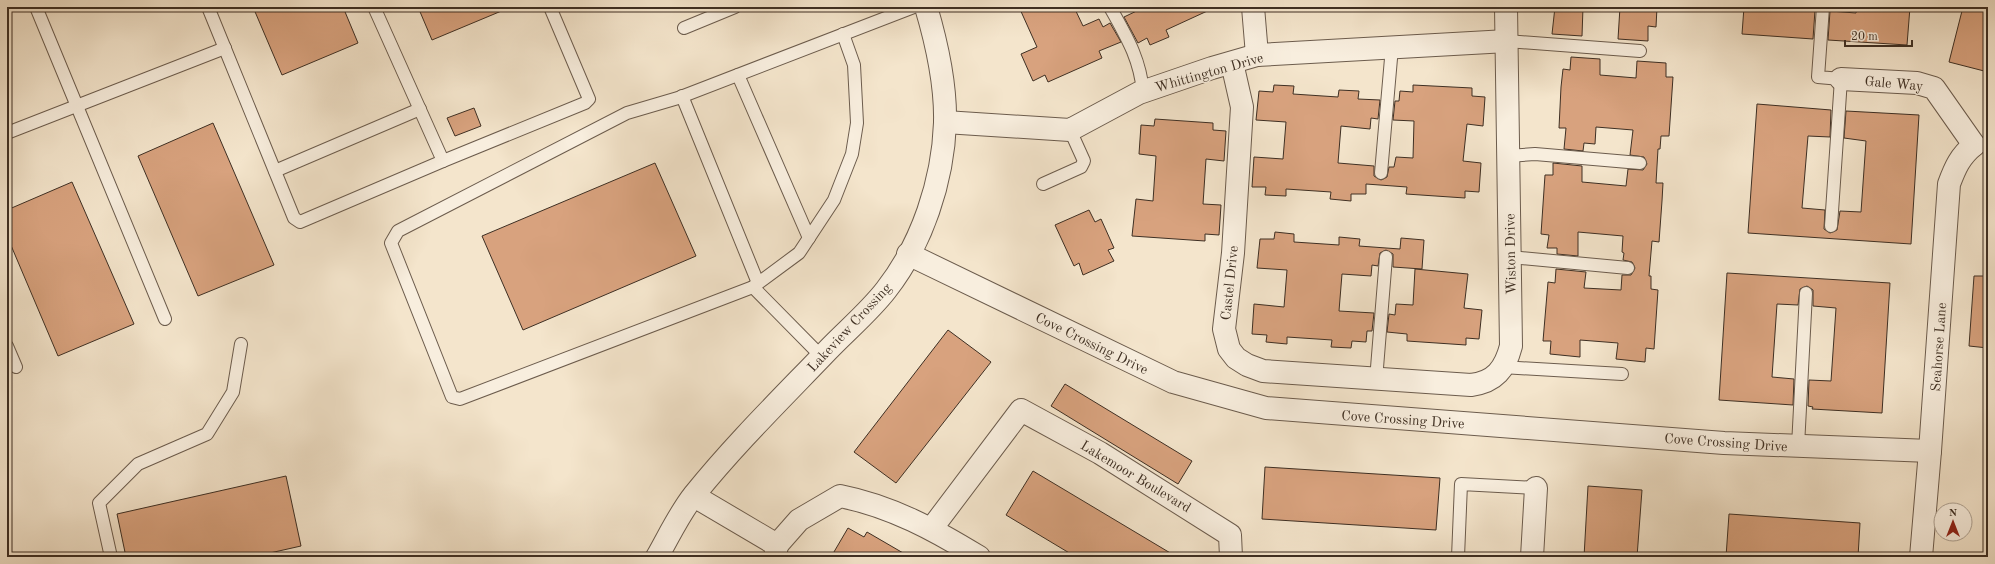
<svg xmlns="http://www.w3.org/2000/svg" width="1995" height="564" font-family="'Old Standard TT',serif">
<rect width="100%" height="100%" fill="#f4e5cc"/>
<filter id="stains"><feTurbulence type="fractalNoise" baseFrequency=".005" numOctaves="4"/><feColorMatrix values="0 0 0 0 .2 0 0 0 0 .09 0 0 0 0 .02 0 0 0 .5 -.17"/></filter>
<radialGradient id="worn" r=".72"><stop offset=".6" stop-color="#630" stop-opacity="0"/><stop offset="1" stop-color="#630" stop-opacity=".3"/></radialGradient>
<g fill="#d8a27e" stroke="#3e2f23">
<path d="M253,7H343L358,43L282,75Z"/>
<path d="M418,7H511L432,40Z"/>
<path d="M1019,7H1074L1083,26L1099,19L1103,27L1110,23L1121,42L1099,51L1102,58L1048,82L1045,75L1033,81L1021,54L1037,47Z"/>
<path d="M1145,7H1216L1166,30L1169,37L1150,45L1147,38L1138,43L1124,17Z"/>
<path d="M1555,7H1583L1582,36L1552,34Z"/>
<path d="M1620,7H1657L1656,27L1648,26V41L1618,39Z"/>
<path d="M1744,7H1797V9L1815,10L1813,39L1742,34Z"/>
<path d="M1857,7H1910L1907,45L1828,40L1830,11L1856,13Z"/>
<path d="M1963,7H1988V72L1949,62Z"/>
<path d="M1571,57L1600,59V75L1636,78L1637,61L1666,63V77H1673L1669,136H1661L1660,149H1658L1656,183H1663L1662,201L1659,242L1652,241L1649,276H1651V289L1658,290L1654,349L1646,348L1645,362L1616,359L1618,343L1580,340V357L1550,354L1551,341H1543L1548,282L1555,283L1556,269L1586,272L1584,288L1621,290L1622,275H1631L1635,268L1632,262L1623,260L1624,253L1622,252L1623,236L1578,232V256L1557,254V248H1547L1549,235L1541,234L1545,175H1553V163L1582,166V182L1626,186L1628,169L1643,170L1647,164L1644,157L1630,155L1633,130L1596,127L1595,144L1584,143L1583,151L1564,149L1566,128H1559L1561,87L1563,69L1570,70Z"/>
<path d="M1274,85L1294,86L1293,94L1338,97L1339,90L1359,91L1358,99L1380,100L1378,119L1371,118L1370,129L1341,126L1338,163L1374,166V176L1381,180L1387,177L1389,167H1394L1396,157L1413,158L1414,121L1393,120L1395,101H1399L1400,91L1413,92V85L1472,88V96L1485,97L1483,126L1467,124L1463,161L1481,163L1479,192L1465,191V198L1406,194L1407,187L1366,184V194H1351V201L1330,199L1331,192L1286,189V196L1265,195L1266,187H1252L1254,157L1283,159L1286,122L1256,120L1259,91L1273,92Z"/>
<path d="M1757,104L1831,110L1830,137L1808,136L1802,208L1825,210L1824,229L1830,233L1837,230L1840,211L1861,212L1866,141L1844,138L1846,111L1919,115L1911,244L1748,233Z"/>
<path d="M474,108L481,126L455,136L447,118Z"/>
<path d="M1155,119L1213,123V130L1226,131L1224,161L1206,159L1203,204L1221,205L1219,235L1205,234V241L1132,236L1136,199L1153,201L1156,156L1139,154L1141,125L1154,126Z"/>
<path d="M213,123L274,265L198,296L138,156Z"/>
<path d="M655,163L696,256L523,330L482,236Z"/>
<path d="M72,182L134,324L58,356L7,236V210Z"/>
<path d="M1089,210L1095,222L1101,219L1114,248L1108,250L1114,261L1083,275L1079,263L1074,266L1055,225Z"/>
<path d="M1275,232L1294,234V242L1339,245V237L1360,239L1359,246L1400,249L1401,238L1424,240L1422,269L1393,267V254L1386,250L1380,253L1378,266L1372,265L1371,276L1342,274L1339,311L1374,313L1372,331H1367L1366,342L1352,341L1351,348L1331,347L1332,340L1287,337V344L1266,342L1267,335L1252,334L1254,304L1284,307L1287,270L1257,268L1260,239H1274Z"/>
<path d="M1415,269L1468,274L1464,308L1482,310L1479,339L1466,338V345L1407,341V334L1387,332L1389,314L1395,315L1396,304L1413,305Z"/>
<path d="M1727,273L1890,283L1882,413L1812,409L1813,407L1808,406L1809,380L1831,381L1836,308L1813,306V290L1807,286L1800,289L1798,305L1777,304L1772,377L1794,379L1793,405L1719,400Z"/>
<path d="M1974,276H1988V348L1969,346Z"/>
<path d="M948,330L991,362L896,483L854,452Z"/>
<path d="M1065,384L1192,461L1178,484L1051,406Z"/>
<path d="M1265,467L1440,478L1436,530L1262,519Z"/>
<path d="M1033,471L1177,557H1076L1006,515Z"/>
<path d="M286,476L301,546L261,555L262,557H126L117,514Z"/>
<path d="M1588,486L1642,490L1637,557H1584Z"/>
<path d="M1729,514L1860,523L1858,557H1726Z"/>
<path d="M848,528L864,537L867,532L910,557H831Z"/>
</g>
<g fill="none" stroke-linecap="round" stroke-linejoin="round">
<g stroke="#6c5c4d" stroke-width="14">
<g id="service">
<path d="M36,7L165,319"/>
<path d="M208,7L294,218L300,222L443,161"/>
<path d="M374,7L443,161L585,103L589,99L550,7"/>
<path d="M1110,7C1126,36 1140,58 1143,92"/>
<path d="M1823,7L1818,77L1841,79L1831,226"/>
<path d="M684,28L735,7"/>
<path d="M1507,41L1640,51"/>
<path d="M738,75L809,238"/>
<path d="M682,96L758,283"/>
<path d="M7,133L225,48"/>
<path d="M1508,156L1535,154L1640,163"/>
<path d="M275,171L420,109"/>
<path d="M1381,173L1392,47"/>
<path d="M1043,184L1081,167L1084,161L1070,130"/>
<path d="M1510,257L1628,268"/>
<path d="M753,287L799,253L834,200L852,154L857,123L854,65L843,34"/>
<path d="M7,346L16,367"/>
<path d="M822,357L753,287L460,399L452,397L391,243L398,231L627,113L678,98L914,7"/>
<path d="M1502,367L1622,374"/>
<path d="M1376,380L1386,257"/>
<path d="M1798,446L1806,293"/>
<path d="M111,557L99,503L138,464L207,434L233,392L241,344"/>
<path d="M1458,557L1461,484L1536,488"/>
</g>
</g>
<g stroke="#6c5c4d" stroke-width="24">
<g id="minor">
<path d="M1253,7L1257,55"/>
<path d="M1232,63L1242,107L1233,253L1224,329L1229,349L1236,358L1247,365L1263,371L1471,385C1495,382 1505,369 1511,346L1506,7"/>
<path d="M1841,79L1917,83L1934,88L1974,145"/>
<path d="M945,122L1070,130L1139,93L1212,68L1257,55L1507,41"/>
<path d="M908,254L1173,382L1266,408L1724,443L1930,451"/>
<path d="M694,496L777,545L775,557"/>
<path d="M932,528L1021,410L1100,453L1230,535L1231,557"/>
<path d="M777,545L799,520L840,496C891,506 935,530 979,557"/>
<path d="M657,557C669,536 679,514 694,495C735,444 782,398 827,351C846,331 869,312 886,290C922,244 943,181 945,123C946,84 937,44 926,7"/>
<path d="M1532,557L1536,488"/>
<path d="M1921,557L1930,451L1949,184C1955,168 1960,156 1974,145"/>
</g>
</g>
<use href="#service" stroke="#f8eede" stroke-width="12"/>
<use href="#minor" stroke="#f8eede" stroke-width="22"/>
</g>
<g text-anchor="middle" stroke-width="3" stroke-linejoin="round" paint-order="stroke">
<g font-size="14" fill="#3e2f23" stroke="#f8eede">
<text transform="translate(1209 72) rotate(-16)" y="5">Whittington Drive</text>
<text transform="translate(1894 83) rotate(5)" y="5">Gale Way</text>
<text transform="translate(1510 254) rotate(-91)" y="5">Wiston Drive</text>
<text transform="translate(1229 283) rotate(-84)" y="5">Castel Drive</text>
<text transform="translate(849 327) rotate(-47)" y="5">Lakeview Crossing</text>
<text transform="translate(1092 343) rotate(26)" y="5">Cove Crossing Drive</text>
<text transform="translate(1938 347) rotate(-86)" y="5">Seahorse Lane</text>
<text transform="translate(1403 419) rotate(4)" y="5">Cove Crossing Drive</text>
<text transform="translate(1726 442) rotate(4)" y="5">Cove Crossing Drive</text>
<text transform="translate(1136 476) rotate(31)" y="5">Lakemoor Boulevard</text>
</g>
</g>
<rect width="1995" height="564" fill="none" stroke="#f4e5cc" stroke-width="24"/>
<rect x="8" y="8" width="1979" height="548" fill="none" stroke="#3e2f23" stroke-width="2"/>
<rect x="12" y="12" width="1971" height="540" fill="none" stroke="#3e2f23"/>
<g transform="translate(1953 522)"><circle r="19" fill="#f8eede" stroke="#aea293"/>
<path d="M0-3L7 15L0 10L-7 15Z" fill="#8f2418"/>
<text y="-6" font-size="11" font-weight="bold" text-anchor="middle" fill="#3e2f23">N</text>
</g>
<path d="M1845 40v6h67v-6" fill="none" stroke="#3e2f23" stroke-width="2"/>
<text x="1851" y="40" font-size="12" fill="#3e2f23" stroke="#f8eede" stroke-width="3" paint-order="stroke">20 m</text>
<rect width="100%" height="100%" filter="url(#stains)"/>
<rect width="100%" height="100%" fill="url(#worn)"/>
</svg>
